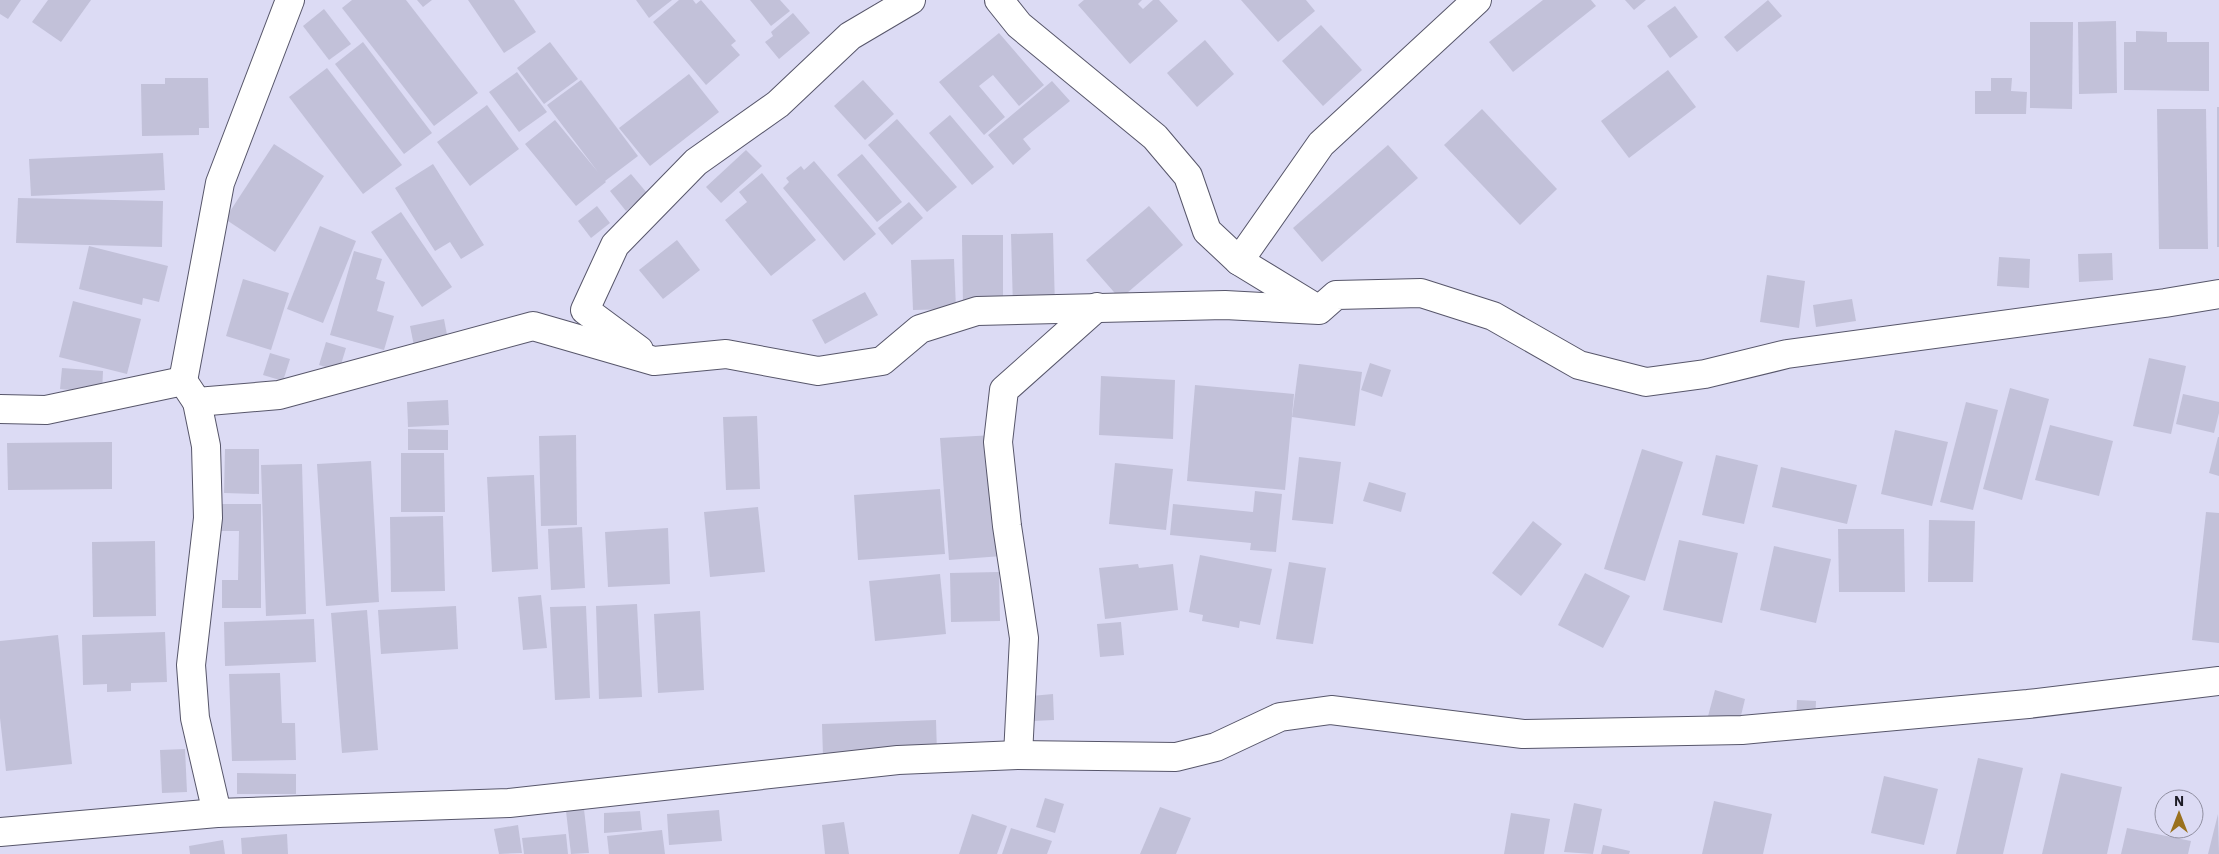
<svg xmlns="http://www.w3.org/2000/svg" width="2219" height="854" font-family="'IBM Plex Sans',sans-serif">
<rect width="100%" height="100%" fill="#dcdbf4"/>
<g fill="#c2c1d9">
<path d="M0,0H21L8,19L0,14Z"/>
<path d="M48,0H91L61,42L32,22Z"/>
<path d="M352,0H406L478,93L434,126L342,8Z"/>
<path d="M417,0H432L423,7Z"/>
<path d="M468,0H514L536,32L504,53Z"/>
<path d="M636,0H672L649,18Z"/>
<path d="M679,0H693L696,4L701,0L736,41L731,45L740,55L706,85L653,22Z"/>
<path d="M750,0H780L790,11L771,26Z"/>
<path d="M1084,0H1142L1138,4L1143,9L1153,0H1159L1178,21L1130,64L1078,5Z"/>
<path d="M1241,0H1306L1315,11L1278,42Z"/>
<path d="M1543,0H1591L1596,6L1513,72L1489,42Z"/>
<path d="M1625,0H1646L1634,10Z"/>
<path d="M1768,0L1782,16L1737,52L1724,37Z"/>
<path d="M1675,6L1698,37L1670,58L1647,26Z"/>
<path d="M324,9L351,44L329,60L303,26Z"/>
<path d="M793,13L810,33L779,59L765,42L773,36L771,32Z"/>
<path d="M2116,21L2117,93L2079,94L2078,22Z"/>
<path d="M2030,22H2073L2072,109L2030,108Z"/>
<path d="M1321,25L1362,70L1323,106L1282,61Z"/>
<path d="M2136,31L2167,32V42H2209V91L2124,90V42H2136Z"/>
<path d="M999,33L1044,85L1019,106L993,75L979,86L1005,117L984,135L939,82Z"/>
<path d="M1205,40L1234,74L1197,107L1167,73Z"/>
<path d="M363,42L432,133L404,154L335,64Z"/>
<path d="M550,42L578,79L544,104L517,68Z"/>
<path d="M327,68L402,165L363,194L289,97Z"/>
<path d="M1668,70L1696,107L1629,158L1601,121Z"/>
<path d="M517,72L547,112L519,132L489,92Z"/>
<path d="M689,74L719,112L650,166L619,128Z"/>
<path d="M165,78H208L209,128H199V135L142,136L141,84H165Z"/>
<path d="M1991,78H2012L2011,91L2027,92L2026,114H1975V91H1991Z"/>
<path d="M581,80L638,156L605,181L606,182L576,206L525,144L555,120L598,172L547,105Z"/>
<path d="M863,80L894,114L865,140L834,106Z"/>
<path d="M1052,81L1070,101L1023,139L1031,149L1013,165L988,135Z"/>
<path d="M487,105L519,149L470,186L437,142Z"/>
<rect x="2217" y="107" width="2" height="140"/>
<path d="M1482,109L1557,189L1520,225L1444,145Z"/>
<path d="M2157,109H2206L2208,249H2159Z"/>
<path d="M950,115L994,167L972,185L929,133Z"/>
<path d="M897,119L957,187L927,212L868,145Z"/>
<path d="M274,144L324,176L275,252L225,219Z"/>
<path d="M1388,145L1418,178L1322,262L1293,228Z"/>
<path d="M746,150L762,166L721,203L706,187Z"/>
<path d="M163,153L165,190L31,196L29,159Z"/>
<path d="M862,154L902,202L877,222L837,175Z"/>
<path d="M814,161L876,234L844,261L783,188L789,182L786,178L801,166L804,170Z"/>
<path d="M433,164L484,245L461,259L450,242L435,251L395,188Z"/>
<path d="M762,173L816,240L771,276L725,220L747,202L739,192Z"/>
<path d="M631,174L647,193L626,211L610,191Z"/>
<path d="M18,198L163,201L162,247L16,243Z"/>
<path d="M909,202L923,218L892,245L878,228Z"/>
<path d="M597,206L610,223L591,238L578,221Z"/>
<path d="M1149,206L1183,245L1120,299L1086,260Z"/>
<path d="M401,212L452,287L422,307L371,232Z"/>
<path d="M320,226L356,241L323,323L287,309Z"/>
<path d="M1053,233L1055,307L1013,308L1011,234Z"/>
<path d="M962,235H1003V307H963Z"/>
<path d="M677,240L700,270L663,299L639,270Z"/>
<path d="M89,246L168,266L159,302L143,298L142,305L79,289Z"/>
<path d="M354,251L382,259L376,279L385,282L377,311L394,316L384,350L330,335Z"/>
<path d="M2112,253L2113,280L2079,282L2078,254Z"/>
<path d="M1999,257L2030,259L2029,288L1997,286Z"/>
<path d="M954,259L956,309L913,310L911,260Z"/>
<path d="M1767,275L1805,281L1799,328L1760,322Z"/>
<path d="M243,279L289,293L271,350L226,336Z"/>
<path d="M865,292L878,315L825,344L812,320Z"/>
<path d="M1852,299L1856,321L1816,327L1813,305Z"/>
<path d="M73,301L141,319L127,374L59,357Z"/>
<path d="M444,319L448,340L414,346L410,326Z"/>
<path d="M326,342L346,348L339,371L319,365Z"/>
<path d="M270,353L290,359L283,381L263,375Z"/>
<path d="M2149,358L2186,366L2171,434L2133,426Z"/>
<path d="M1370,363L1391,370L1382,397L1361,390Z"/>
<path d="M1299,364L1362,372L1355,426L1292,417Z"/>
<path d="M62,368L103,371L102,393L60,389Z"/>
<path d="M1101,376L1175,380L1173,439L1099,435Z"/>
<path d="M1195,385L1294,394L1285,490L1187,481Z"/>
<path d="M2010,388L2049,399L2022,500L1983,489Z"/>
<path d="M2183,394L2219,402V413L2214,433L2176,424Z"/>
<path d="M448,400L449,425L408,427L407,402Z"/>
<path d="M1966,402L1998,410L1973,510L1940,502Z"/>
<path d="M757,416L760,489L726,490L723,417Z"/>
<path d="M2050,425L2113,441L2099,496L2035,480Z"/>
<path d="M408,429L448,430V450H408Z"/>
<path d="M1895,430L1948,442L1932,506L1881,494Z"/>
<path d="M576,435L577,525L541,526L539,436Z"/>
<path d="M994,435L1002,556L949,560L940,438Z"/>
<path d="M2218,437H2219V476L2209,473Z"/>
<path d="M112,442V489L8,490L7,443Z"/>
<path d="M225,449H259V494L224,493Z"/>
<path d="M1642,449L1683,462L1645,581L1604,569Z"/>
<path d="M401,453H444L445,512H401Z"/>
<path d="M1716,455L1758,465L1744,524L1702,515Z"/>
<path d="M1299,457L1341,462L1333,524L1292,520Z"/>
<path d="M371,461L379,602L326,606L317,464Z"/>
<path d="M1115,463L1173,469L1166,530L1109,524Z"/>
<path d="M302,464L306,614L266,616L261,465Z"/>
<path d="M1781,467L1857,485L1847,524L1772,507Z"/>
<path d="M534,475L538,569L492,572L487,477Z"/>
<path d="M1369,482L1406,493L1401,512L1363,501Z"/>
<path d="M940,489L945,554L858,560L854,495Z"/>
<path d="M1255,491L1282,494L1276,552L1250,550L1251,543L1170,535L1173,504L1253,512Z"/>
<path d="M221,504H261V608H222V580H238L239,531H221Z"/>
<path d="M758,507L765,572L710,577L704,512Z"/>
<path d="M2206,512L2219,513V643L2192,640Z"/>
<path d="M443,516L445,591L391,592L390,517Z"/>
<path d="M1929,520L1975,521L1973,582H1928Z"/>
<path d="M1533,521L1562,544L1521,596L1492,573Z"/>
<path d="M582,527L585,588L551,590L548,529Z"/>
<path d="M668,528L670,584L608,587L605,532Z"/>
<path d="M1838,529H1904L1905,592H1839Z"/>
<path d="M1679,540L1738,553L1722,623L1663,610Z"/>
<path d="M155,541L156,616L93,617L92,542Z"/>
<path d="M1774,546L1831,559L1816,623L1760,610Z"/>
<path d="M1200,555L1272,569L1260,625L1240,621L1239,628L1202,621L1203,615L1189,612Z"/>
<path d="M1289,562L1326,568L1313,644L1276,639Z"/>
<path d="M1138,564L1139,568L1173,564L1178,610L1105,619L1099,568Z"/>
<path d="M999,572L1000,621L951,622L950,573Z"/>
<path d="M1585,573L1630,596L1603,648L1558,625Z"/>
<path d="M940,574L946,634L875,641L869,581Z"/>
<path d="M541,595L547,648L523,650L518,597Z"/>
<path d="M637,604L642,697L599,699L596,606Z"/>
<path d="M456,606L458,649L381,654L378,610Z"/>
<path d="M586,606L590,698L555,700L550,607Z"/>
<path d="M367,610L378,750L342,753L331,613Z"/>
<path d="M700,611L704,690L658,693L654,614Z"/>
<path d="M314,619L316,662L225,666L224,622Z"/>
<path d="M1121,622L1124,655L1100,657L1097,624Z"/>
<path d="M165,632L167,682L131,683V691L107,692V684L83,685L82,635Z"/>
<path d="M58,635L72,764L6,771L0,718V641Z"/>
<path d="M280,673L282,723H295L296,760L232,761L229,674Z"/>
<path d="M1715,690L1745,699L1738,728L1707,720Z"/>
<path d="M1053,694L1054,720L1033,721L1031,696Z"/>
<path d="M1797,700L1816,701L1815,722L1796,721Z"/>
<path d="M936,720L937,753L823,757L822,724Z"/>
<path d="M185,749L187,792L162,793L160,750Z"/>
<path d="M1978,758L2023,768L2003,854H1956Z"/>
<path d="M237,773L296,774V794H237Z"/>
<path d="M2061,773L2122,787L2107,854H2042Z"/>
<path d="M1884,776L1938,789L1924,845L1871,833Z"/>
<path d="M1045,798L1064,804L1055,833L1036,827Z"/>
<path d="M1714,801L1772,814L1763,854H1702Z"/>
<path d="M1574,803L1602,809L1593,854L1564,852Z"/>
<path d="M1160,807L1191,818L1176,854H1140Z"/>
<path d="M584,809L589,853L571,854L566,811Z"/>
<path d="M719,810L722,841L669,845L667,814Z"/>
<path d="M640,811L642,830L604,833V813Z"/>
<path d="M1511,813L1550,819L1544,854H1504Z"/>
<path d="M972,814L1007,826L997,854H959Z"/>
<path d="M2218,814L2219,854H2208Z"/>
<path d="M844,822L849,854H825L822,825Z"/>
<path d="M518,825L522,853L499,854L494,829Z"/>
<path d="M1011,828L1052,841L1047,854H1002Z"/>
<path d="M2127,828L2191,841L2188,854H2121Z"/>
<path d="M662,830L665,854H609L607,836Z"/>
<path d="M287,834L288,854H242L241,838Z"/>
<path d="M566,834L568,854H524L522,838Z"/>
<path d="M223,840L225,854H190L189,846Z"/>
<path d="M1603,845L1630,851L1629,854H1601Z"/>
</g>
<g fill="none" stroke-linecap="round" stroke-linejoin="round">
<g stroke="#57566a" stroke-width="30">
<g id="minor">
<path d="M999,0L1019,25L1155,137L1188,176L1207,231L1239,261L1316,308"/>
<path d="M1239,261L1321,144L1477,0"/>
<path d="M639,350L585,310L615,245L696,162L778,104L850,36L911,0"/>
<path d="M183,381L220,183L290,0"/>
<path d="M197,402L206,446L208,518L191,665L195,718L217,813"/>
<path d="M0,409L46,410L183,381L197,402L279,395L533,326L654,361L726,354L818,371L882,361L920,329L977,311L1225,305L1319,310L1336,295L1421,293L1493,316L1579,365L1646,382L1705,374L1787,354L2165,303L2219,294"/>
<path d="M1018,755L1024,638L1007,526L998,442L1004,390L1097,307"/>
<path d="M0,832L217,813L509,803L898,760L1018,755L1176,757L1216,747L1280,717L1331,710L1523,734L1742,730L2028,704L2219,681"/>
</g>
</g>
<use href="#minor" stroke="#fff" stroke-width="28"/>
</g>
<g transform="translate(2179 814)"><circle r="24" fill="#dcdbf4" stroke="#908fa1"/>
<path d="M0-4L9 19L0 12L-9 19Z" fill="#9a711e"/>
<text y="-8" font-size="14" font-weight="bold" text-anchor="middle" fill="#1d1c25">N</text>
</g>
</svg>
